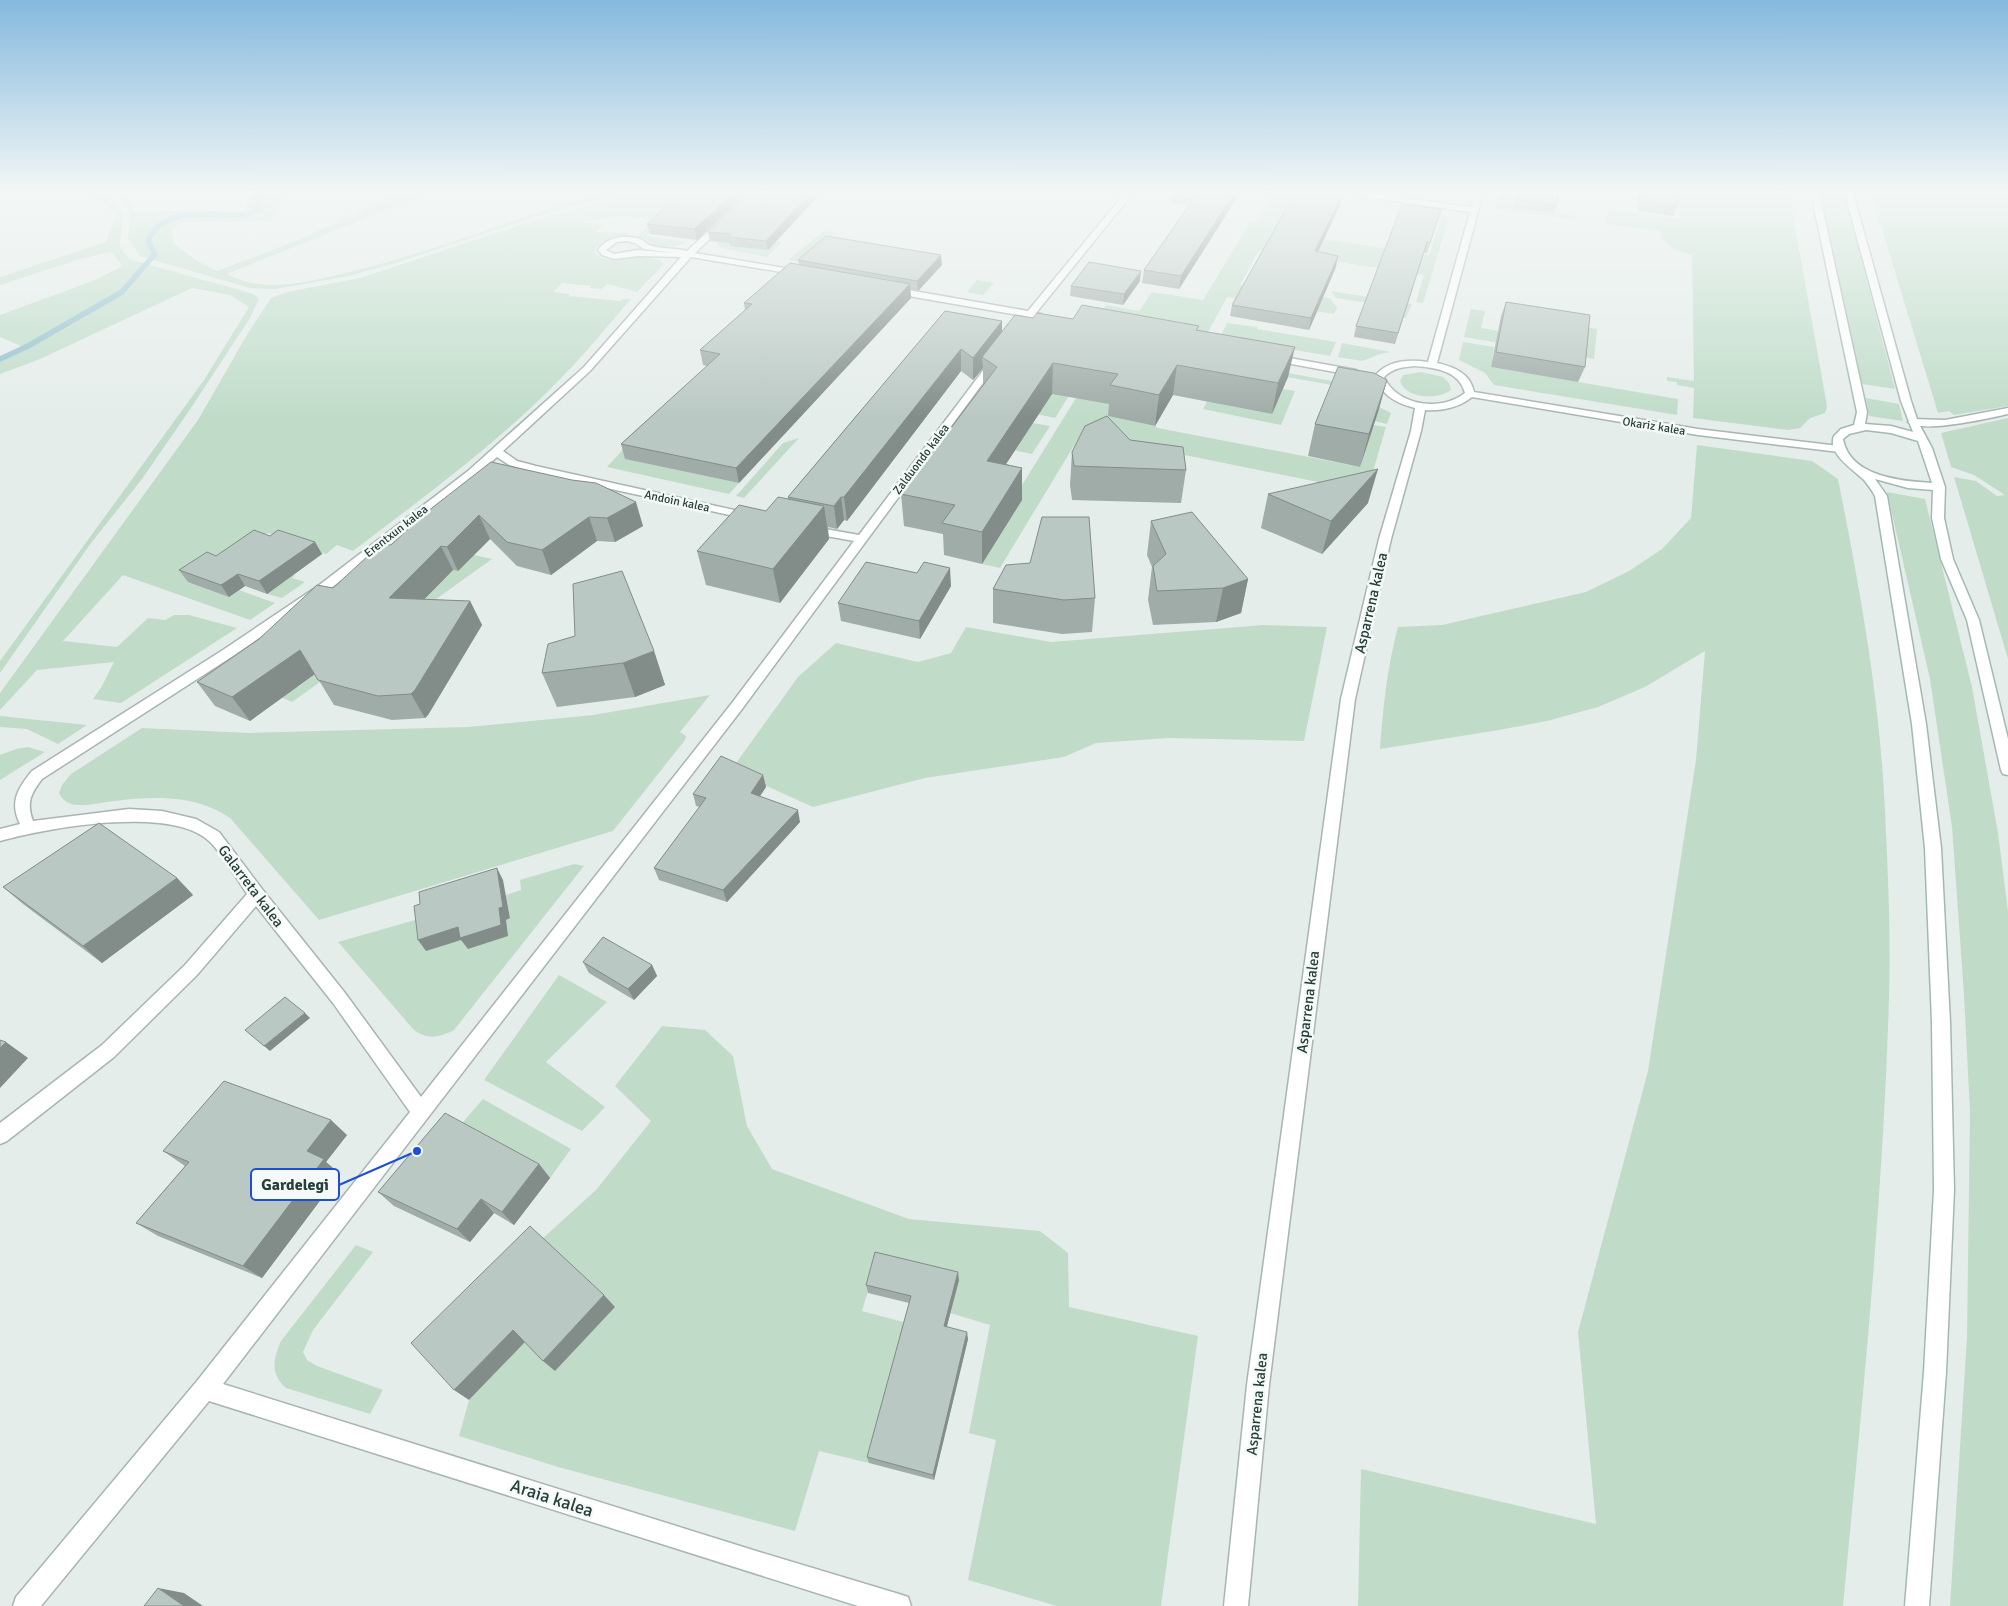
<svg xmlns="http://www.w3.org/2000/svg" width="2008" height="1606" font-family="Signika,sans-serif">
<rect width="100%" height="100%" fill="#e5edea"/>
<g fill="#c0dcc9">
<path d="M88,193C102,193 122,203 123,219C123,239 112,246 132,260L254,294L259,299L250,318L191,408L142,479L91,543L0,673V661L204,380L249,307L230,295L192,288L40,359L0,374V359L20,350L21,346L0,337V315L95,280L123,266L111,252L80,259L0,285V277L106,242L117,213Z"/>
<path d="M113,193C127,193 130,203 137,213L190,210L245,213L246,203L255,193H292L283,198L271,221L181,222L172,229L174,244L199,262L217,271L301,239L381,202L398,193H428L227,274C261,293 302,283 338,275C393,262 447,244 501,225C541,212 585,193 628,193L547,213L399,262L349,276L275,289L250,288L140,256L128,239L130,217L126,203Z"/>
<path d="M637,193H694L647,236L686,242C678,247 664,248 655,245C648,242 646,238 637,237L655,219L619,216L582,222L603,225L596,232L629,233L627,236C615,238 599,240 594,252C604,266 625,257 640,257C647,258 654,259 660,260L664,264L637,292L608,284L601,289L590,288L591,286L562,283L553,292L570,294L569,296L620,301L623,299H631C608,325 587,352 563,376C500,442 425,496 353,551L337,545L326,554L268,533L232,553L295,575L292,578L305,582L282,598L267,594L276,586L215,565L229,597L239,590L275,603L250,620L123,575L63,641L117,647L148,618L165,620L174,615H189L237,628L121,703L93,699L102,686L114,662L37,670L0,710V693L198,420L248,333L271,298L287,292L360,278L539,219Z"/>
<path d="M1273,193H1286L1285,195L1301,198L1282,233L1429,255L1442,217L1437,216L1438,211L1449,218L1423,303L1416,302L1424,275L1259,250L1240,285L1330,298L1337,308L1334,314L1227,297L1207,334L1099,315L1106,305L1139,311L1152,292L1203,300L1251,221H1256Z"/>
<path d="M1499,193L1522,196L1510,195L1509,198L1515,199L1513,207L1577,216V220L1496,209Z"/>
<path d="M1631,193H1789L1824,389L1827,407L1825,413L1810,418L1800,428L1788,430L1693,418L1694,388L1677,385V382L1667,381V377L1694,381L1692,255L1676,250L1662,240L1661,231L1606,224L1608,209L1679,219V203L1672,198Z"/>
<path d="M1820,193H1844L1895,389L1862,384Z"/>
<path d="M1871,193H2008V406L1954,415L1949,411L1938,413Z"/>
<path d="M824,231L836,233L800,262L788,260Z"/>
<path d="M725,234L728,243L781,242L767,257L721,248L717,242Z"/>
<path d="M977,280L994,283L983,295L967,292Z"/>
<path d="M1331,291L1412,304L1406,318L1399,317L1375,304L1336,298Z"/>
<path d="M1471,309L1485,311L1481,328L1582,344L1584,327L1597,329L1594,359L1464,337Z"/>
<path d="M1227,323L1257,327V329L1336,342L1330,356L1220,337Z"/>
<path d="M1463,342L1494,347L1491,367L1678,399L1677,415L1494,385L1485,373L1459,360Z"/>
<path d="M1342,343L1390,352L1380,354L1362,361L1338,357Z"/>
<path d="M1195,356L1354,385L1373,404L1391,413L1387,424L1374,421L1343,387L1192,360Z"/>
<path d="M1126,358L1108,416L1155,426L1158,428L1360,467L1373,425L1386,427L1367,492L1081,434L1000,568L982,564L1022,500L1014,498L1081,390Z"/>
<path d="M1421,372L1443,377L1449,383L1451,390C1437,400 1406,399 1400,381L1403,375Z"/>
<path d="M1221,375L1220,404L1272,414L1283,389L1295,391L1281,425L1203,409Z"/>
<path d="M1078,381L1055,418L1032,413L1053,392Z"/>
<path d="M1866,398L1899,404L1903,421L1869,416Z"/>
<path d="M2008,418V659L1954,477L1976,481L1997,496L2005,495L1974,475L1951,467L1941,433Z"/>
<path d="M1033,423L1050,426L1032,454L1008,449Z"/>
<path d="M642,429L626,459L739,483L729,494L607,467Z"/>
<path d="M799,438L744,498L736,496L783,443Z"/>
<path d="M1697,445L1812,461L1838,479C1860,589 1880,699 1885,811C1888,873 1891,937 1889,999C1883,1202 1862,1404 1843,1606H1358L1361,1469L1596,1524L1578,1332L1648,1071L1696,760L1705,651L1645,687L1598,707L1547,721L1499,730L1380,749C1383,707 1387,668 1398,627L1442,625L1586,592L1629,571L1662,549L1691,518Z"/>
<path d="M1887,492L1925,499L1972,687L1998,833L2008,911V1606H1950L1967,1336L1970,1112L1964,995L1952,827L1930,679Z"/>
<path d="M474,555L492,559L432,602L419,600L453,570L458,571Z"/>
<path d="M1264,625L1327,627L1304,741L1169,738L1096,743L1064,757L925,778L813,807L731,770L798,677L836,643L918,662L951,653L966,627L1051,642Z"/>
<path d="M326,666L337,670L292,702L227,674L263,672L298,687Z"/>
<path d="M710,695L680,732L686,736L685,740L613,831L319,920L230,818C197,795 154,796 115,801C103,802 89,806 77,805C69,805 62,800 59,793L62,785L71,774L142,728L249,733L468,727L593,715Z"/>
<path d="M0,716L87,725L58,744L27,729L0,727Z"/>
<path d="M28,747L45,752L0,780V755L16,749Z"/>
<path d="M574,864L584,866L454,1030C439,1038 426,1040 413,1029L338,942L422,918L506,920L510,918L506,895L521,890L520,880Z"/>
<path d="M559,975L607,1002L546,1062L605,1107L582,1131L484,1080Z"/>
<path d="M662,1026L705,1030L733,1056L747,1126L772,1169L909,1219L1040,1231L1068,1253L1069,1307L1198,1336L1161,1606H1057L968,1580L996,1440L969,1433L990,1325L950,1313L958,1280L877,1261L862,1311L907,1323L869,1463L819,1451L795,1531L558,1467L459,1436L469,1400L526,1341L542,1239L596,1190L651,1121L615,1086Z"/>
<path d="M483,1099L571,1149L550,1178L458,1128Z"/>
<path d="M356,1245L373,1252L313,1330L303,1352L307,1360L317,1366L383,1390L370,1414L286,1388C270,1374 273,1359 281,1341Z"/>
</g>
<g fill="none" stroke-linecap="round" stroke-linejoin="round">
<path stroke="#91c0ce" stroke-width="5.5" d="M0,359L28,346L122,292L155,254L148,241C169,196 226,225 260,210L257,204L260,194L264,193"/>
<g stroke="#a8b5b1" stroke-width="3">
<g id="street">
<path d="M750,193H758L695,253L802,271L806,274L805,276L691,257L590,371L503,451L517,461L536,466L752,514L758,517L756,519L752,520L534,472L509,465L497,457L476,475L326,592L233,656L42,779C31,793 26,803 33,821L129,809L162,811L196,819L219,832L262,889L345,993L421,1097L732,703L854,541L804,532L802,530L804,528L808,526L859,535L991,360H997V364L742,709L223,1384L756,1551L899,1594L908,1597L911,1606H858L209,1401L41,1606H13L16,1597L197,1381L410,1112L333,1003L256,906L197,975L114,1057L7,1141L0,1144V1123L102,1045L185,965L247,894C237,879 221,852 209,841C171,805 46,828 0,841V829L20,824C9,802 18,788 32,771L223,650L318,586L468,471L584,367L681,257L638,256L614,259L602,255L598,250C607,237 624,234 640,239C643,240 646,244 649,245C659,249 676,248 687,251ZM627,241L635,243L644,249L675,253L638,250L614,254L606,250L617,242Z"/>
<path d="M1125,193H1133L1036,313L1041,314V318H1032L1020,334H1014L1012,332L1024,316L891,293L887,290L891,287L1028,311Z"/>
<path d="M1347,193H1366L1471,207L1475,193H1483L1437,363C1454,367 1470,373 1474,392L1698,429L1839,446L1844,449L1839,452L1698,435L1472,397C1458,408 1442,411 1425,410L1421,431L1391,539L1355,699L1269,1385L1248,1606H1224L1247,1385L1341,699L1379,539L1411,431L1415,408C1396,403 1383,396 1374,377C1387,360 1408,359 1428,362L1470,212L1351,195ZM1415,366C1435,368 1459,370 1465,393C1441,412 1397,406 1384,377C1393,368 1403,367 1415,366Z"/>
<path d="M1273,355L1356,370L1361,373L1356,376L1270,360V356Z"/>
<path d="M2008,408V414C1989,418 1921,434 1908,422L1913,419L1945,420Z"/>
</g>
</g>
<g stroke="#a4b8b2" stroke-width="3">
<path id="secondary" d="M1811,193H1819L1867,412L1865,424L1891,426L1913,432L1901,401L1845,193H1853L1911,401L1918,422L1932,448L1945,487L1944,518L1953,559L1979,620L2008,739V775L2003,774L2001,770L1967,620L1941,559L1932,518L1933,490L1908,488L1875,479L1887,496L1926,724L1941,848L1950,1022L1954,1190L1946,1372L1929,1606H1905L1924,1372L1934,1190L1932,1022L1925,848L1912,724L1875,496C1872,490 1868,485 1864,480C1853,469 1827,454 1834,436L1841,429L1854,425L1857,412ZM1866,430L1891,433L1918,441L1932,483C1901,481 1850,477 1843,439L1849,434Z"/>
</g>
<use href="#street" fill="#fff" fill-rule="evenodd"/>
<use href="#secondary" fill="#fff" fill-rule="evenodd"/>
</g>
<g fill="#a0aca8">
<path d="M747,193L697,240L650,234L647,224L683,198Z"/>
<path d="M750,193H821L768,250L730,246V243L710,241L708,232Z"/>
<path d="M1172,193H1240L1179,289L1142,283L1144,270L1189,205L1171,203Z"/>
<path d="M1516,193H1558L1557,204L1554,213L1513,207Z"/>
<path d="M1638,193H1682V198L1677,208H1676L1673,216L1638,211Z"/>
<path d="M1340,205L1318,252L1336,267L1309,330L1230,316L1232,305Z"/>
<path d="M1441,209L1427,253H1424L1395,344L1354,337L1356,326Z"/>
<path d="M798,260L942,265L918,291L910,289L911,298L739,483L625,459L621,444L707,366L703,365L700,350L745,310L744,303L799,265Z"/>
<path d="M1140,281L1123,305L1070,296L1071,286Z"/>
<path d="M1506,302L1585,367L1578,382L1491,367L1501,316Z"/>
<path d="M945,311L1002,321V332L1033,318L1073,319L1198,330L1288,377L1272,414L1173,395L1155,426L1108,416L1109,404L1052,394L1006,464L1022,468V500L982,564L944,555L943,534L904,526L901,494L983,386V368L973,380L961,371L847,521L844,520L837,529L828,527L829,539L780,603L706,585L697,551L766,511L788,499V497Z"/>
<path d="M1387,380L1378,412L1360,467L1308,456L1315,424Z"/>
<path d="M1130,440L1186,470L1181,503L1072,500L1070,485L1072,452Z"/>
<path d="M491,462L643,526L615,542L597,541L551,575L517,566L490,539L458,571L453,570L424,599L470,601L482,625L428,715L425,718L392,720L334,705L315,674L250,721L215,706L197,682L333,588L391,545Z"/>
<path d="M1268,494L1368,503L1322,554L1261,528Z"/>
<path d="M1151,521L1248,579L1241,613L1216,622L1153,625L1148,600L1152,567L1147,555Z"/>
<path d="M270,536L315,542L322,554L267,594L245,586L229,597L188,582L179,570Z"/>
<path d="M1030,563L1095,598L1092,632L1062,634L993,623V589Z"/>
<path d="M951,586L920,639L841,621L838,603Z"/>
<path d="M654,651L665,685L635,697L557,707L542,673Z"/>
<path d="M763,775L766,787L760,796L800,822L727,902L659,880L654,868L700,807L696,806L693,794Z"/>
<path d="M177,878L193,895L102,963L23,904L3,887Z"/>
<path d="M583,962L652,965L657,976L634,1000L589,973Z"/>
<path d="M347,1135L326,1162L340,1174L262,1278L158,1236L136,1223L185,1166L163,1151Z"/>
<path d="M539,1164L550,1178L514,1225L494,1213L470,1242L394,1206L378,1192Z"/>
<path d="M959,1280L947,1326L968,1339L934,1480L869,1463L867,1457L909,1303L868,1293L866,1285Z"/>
</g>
<g fill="#828c88">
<path d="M735,193H747L697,240L694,229Z"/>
<path d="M811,193H821L768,250L766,241Z"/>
<path d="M1234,193H1240L1179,289L1181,276Z"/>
<path d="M1342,195L1340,205L1313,262L1315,251Z"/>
<path d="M941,255L942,265L918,291L917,281Z"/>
<path d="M1338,256L1336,267L1309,330L1311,318Z"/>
<path d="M1141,271L1140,281L1123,305L1124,294Z"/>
<path d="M910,284L911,298L739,483L736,468Z"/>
<path d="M1002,321V342L982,357L983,368L973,380V358Z"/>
<path d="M1295,347L1288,377L1272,414L1278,383Z"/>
<path d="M961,349V371L847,521L844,497Z"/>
<path d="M1053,363L1052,394L987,493V461Z"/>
<path d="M1177,365L1173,395L1155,426L1159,395Z"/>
<path d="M1387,380L1378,412L1360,467L1369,434Z"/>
<path d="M1022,468V500L982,564V532Z"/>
<path d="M1378,469L1368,503L1322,554L1331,521Z"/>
<path d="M841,497L844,520L837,529L834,506Z"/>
<path d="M636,502L643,526L615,542L607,518Z"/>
<path d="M824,506L829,539L780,603L773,569Z"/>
<path d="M479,515L490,539L458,571L447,547Z"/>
<path d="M589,517L597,541L551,575L542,550Z"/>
<path d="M315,542L322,554L267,594L259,581Z"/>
<path d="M441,546L453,570L402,622L389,598Z"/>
<path d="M950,568L951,586L920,639L919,621Z"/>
<path d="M238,574L245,586L229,597L221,585Z"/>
<path d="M1248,579L1241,613L1216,622L1223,588Z"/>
<path d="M470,601L482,625L428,715L425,718L411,694Z"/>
<path d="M300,650L315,674L250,721L232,697Z"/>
<path d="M654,651L665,685L635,697L623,663Z"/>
<path d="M763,775L766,787L754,805L751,793Z"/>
<path d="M798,810L800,822L727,902L723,890Z"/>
<path d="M497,868L503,880L510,918L506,920L508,936L468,949L461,940L426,951L418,940L499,908Z"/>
<path d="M177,878L193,895L102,963L83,946Z"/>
<path d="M652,965L657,976L634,1000L628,989Z"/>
<path d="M305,1013L310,1018L270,1051L264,1046Z"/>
<path d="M6,1042L28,1058L0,1088V1048Z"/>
<path d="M331,1120L347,1135L326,1162L340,1174L262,1278L243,1266L307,1151Z"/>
<path d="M539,1164L550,1178L514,1225L502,1212Z"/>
<path d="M481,1199L494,1213L470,1242L457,1229Z"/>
<path d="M958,1272L959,1280L945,1333L944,1326Z"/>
<path d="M604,1295L615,1307L555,1371L543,1361Z"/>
<path d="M513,1330L526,1341L469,1400L454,1390Z"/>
<path d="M967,1332L968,1339L934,1480L933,1475Z"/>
<path d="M158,1588L184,1593L203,1606H184Z"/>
</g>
<g fill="#bac8c3" stroke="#828c88">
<path d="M689,193H735L694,229L647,224L678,197L683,198Z"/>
<path d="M750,193H811L766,241L729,237L731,234L708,232Z"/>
<path d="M1185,193H1234L1181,276L1144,270L1197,194Z"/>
<path d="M1295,193H1325L1342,195L1315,251L1338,256L1311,318L1232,305Z"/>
<path d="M1517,193H1558L1557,204L1515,199Z"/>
<path d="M1642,193H1682V198L1677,197V206L1642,201Z"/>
<path d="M1402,204L1441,209L1430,243L1427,242L1398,333L1356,326Z"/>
<path d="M826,236L941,255L917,281L798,260Z"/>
<path d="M1089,262L1141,271L1124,294L1071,286Z"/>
<path d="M790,263L910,284L736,468L621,444L720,354L700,350L752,304L744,303Z"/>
<path d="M1506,302L1590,315L1585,367L1496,352Z"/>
<path d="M1082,305L1199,326L1196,330L1295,347L1278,383L1177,365L1159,395L1110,385L1118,374L1053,363L987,461L1022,468L982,532L942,523L955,505L901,494L997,367L982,357L1015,315L1033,318L1037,313L1073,319Z"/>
<path d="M945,311L1002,321L973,358L961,349L844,497H841L834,506L788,497Z"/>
<path d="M1338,367L1374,373L1387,380L1369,434L1315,424Z"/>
<path d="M1107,416L1130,440L1183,447L1186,470L1074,466L1072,452L1085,426Z"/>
<path d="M491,462L572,480L596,483L636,502L607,518L589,517L542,550L507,542L479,515L447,547L441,546L389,598L470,601L415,690L411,694L378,696L318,680L300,650L232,697L197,682L259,639L317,585L333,588L381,544L391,545L428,511Z"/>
<path d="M1378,469L1331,521L1268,494Z"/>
<path d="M778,497L824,506L773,569L697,551L739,505L766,511Z"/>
<path d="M1192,512L1248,579L1223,588L1157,591L1153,566L1166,554L1151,521Z"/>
<path d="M1042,517H1089L1095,598L1064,600L993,589L1006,565L1030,563Z"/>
<path d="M254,530L270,536L278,530L315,542L259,581L238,574L221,585L179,570L207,552L216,556Z"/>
<path d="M866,562L917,573L924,562L950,568L919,621L838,603Z"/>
<path d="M622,571L654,651L623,663L542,673L548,644L575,636L573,584Z"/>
<path d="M721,756L763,775L751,793L798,810L723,890L654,868L706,798L693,794Z"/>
<path d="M99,823L177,878L83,946L3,887Z"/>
<path d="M497,868L503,907L499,908L501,925L460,938L458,927L418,940L414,906L420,904L419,892Z"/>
<path d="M603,937L652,965L628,989L583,962Z"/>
<path d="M285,997L305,1013L264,1046L245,1030Z"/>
<path d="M0,1040L6,1042L0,1048Z"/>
<path d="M224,1081L331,1120L307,1151L324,1159L243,1266L136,1223L189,1162L163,1151Z"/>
<path d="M445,1113L539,1164L502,1212L481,1199L457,1229L378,1192Z"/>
<path d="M530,1226L604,1295L543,1361L513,1330L454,1390L411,1343Z"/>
<path d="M875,1252L958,1272L944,1326L967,1332L933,1475L867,1457L911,1296L866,1285Z"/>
<path d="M158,1588L184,1606H144Z"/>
</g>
<linearGradient id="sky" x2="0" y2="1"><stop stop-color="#85b9de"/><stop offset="0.46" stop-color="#f3f7f6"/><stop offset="1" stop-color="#f3f7f6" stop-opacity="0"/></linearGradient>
<rect width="2008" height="418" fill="url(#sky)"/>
<g text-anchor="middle" stroke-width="5" stroke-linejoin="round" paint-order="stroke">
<g font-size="12" fill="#253e39" stroke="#f5faf8">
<text transform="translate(1654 426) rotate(9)" y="4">Okariz kalea</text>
<text transform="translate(921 459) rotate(-53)" y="4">Zalduondo kalea</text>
<text transform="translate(677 501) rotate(12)" y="4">Andoin kalea</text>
<text transform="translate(396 531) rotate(-38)" y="4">Erentxun kalea</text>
</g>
<g font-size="15" fill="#253e39" stroke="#f5faf8">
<text transform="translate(1371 603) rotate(-77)" y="5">Asparrena kalea</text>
<text transform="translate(251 886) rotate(53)" y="5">Galarreta kalea</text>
<text transform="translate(1308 1002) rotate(-83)" y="5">Asparrena kalea</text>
<text transform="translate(1257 1404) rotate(-84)" y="5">Asparrena kalea</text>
</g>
<g font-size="18" fill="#253e39" stroke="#f5faf8">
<text transform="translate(552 1498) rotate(18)" y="6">Araia kalea</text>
</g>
</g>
<path fill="none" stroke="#1d4ed8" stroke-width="2" d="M417 1151L339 1185"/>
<circle fill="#1d4ed8" stroke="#f5faf8" stroke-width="2" cx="417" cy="1151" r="5"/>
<rect fill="#f5faf8" stroke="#1d4ed8" stroke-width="2" x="251" y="1169" width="88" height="31" rx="5"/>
<g font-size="16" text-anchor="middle" font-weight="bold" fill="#253e39">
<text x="295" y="1190">Gardelegi</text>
</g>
</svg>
